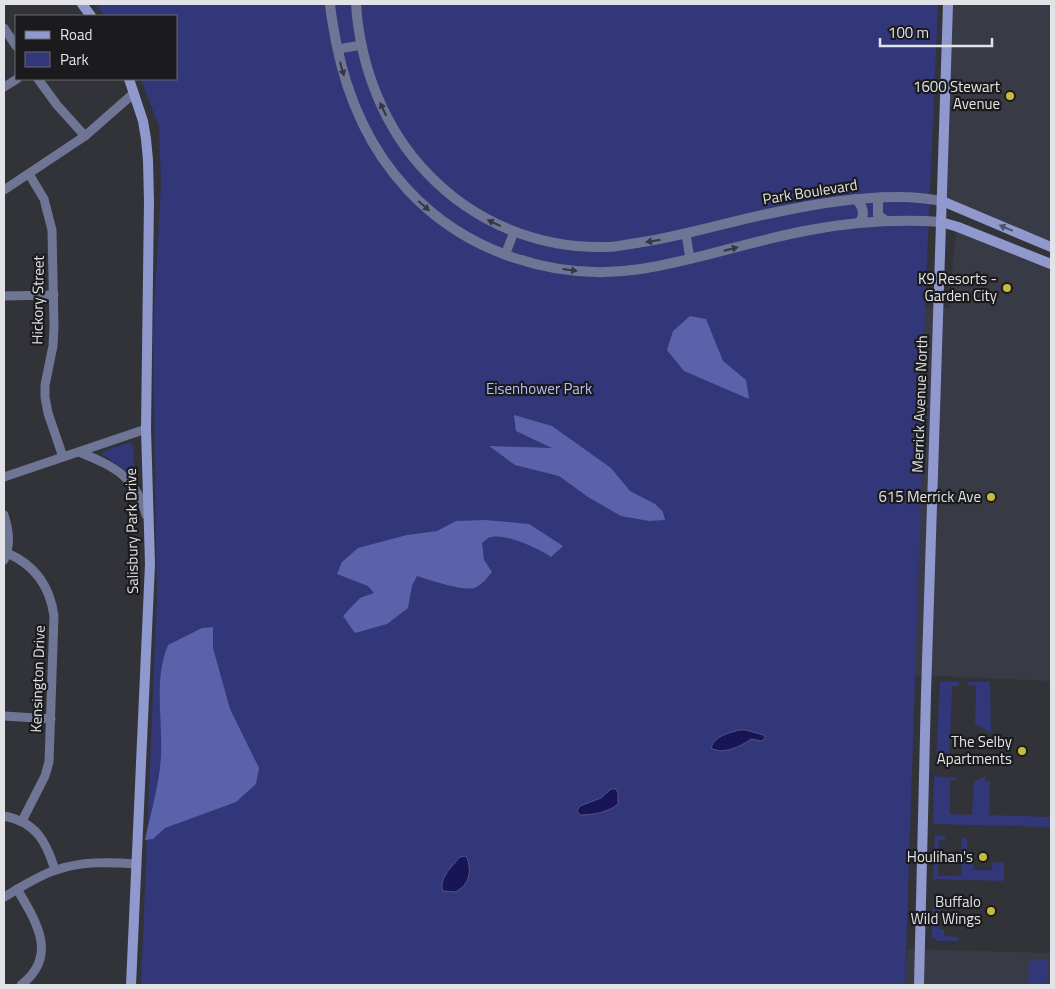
<svg xmlns="http://www.w3.org/2000/svg" width="1055" height="989" font-family="'Titillium Web',sans-serif">
<rect width="100%" height="100%" fill="#323338"/>
<g fill="#383a45">
<path d="M947,4H1049L1051,11V249L940,203Z"/>
<path d="M956,229L1051,267V681L914,675L923,433L925,307L949,308Z"/>
<path d="M907,949L1051,953V985H905Z"/>
</g>
<g fill="#32377a">
<path d="M95,4H938L925,307L923,433L905,985H141L157,597L153,333L161,184L159,127L141,79H176V16H105Z"/>
<path d="M131,442L133,447L134,475H132L102,454L104,451Z"/>
<path d="M940,681L959,682V686H952L949,765L936,764Z"/>
<path d="M968,682H990L991,733L975,724L976,686L968,685Z"/>
<path d="M934,776L956,778V780H950V814L972,815L974,782L985,776V782L990,781L989,815L1051,817V827L933,824Z"/>
<path d="M935,835L945,836V840H939L938,876H961L962,838H967V861H973V870H992L993,862L1004,863V881L933,879Z"/>
<path d="M933,898L946,899V901H941L939,929H944V936L958,937V941H938L932,937Z"/>
<path d="M1048,960L1047,985H1028L1029,961Z"/>
</g>
<g fill="#5a63aa">
<path d="M690,316L706,319L723,361L746,380L749,399L684,371L667,350L673,331Z"/>
<path d="M514,415L552,426L611,468L630,491L655,504L663,512L665,520L649,521L621,516L588,497L559,476L515,465L489,446L552,448L516,431Z"/>
<path d="M485,520L529,524L563,546L551,557C540,549 501,531 488,538C488,538 483,542 482,543L484,560L492,572C488,577 481,586 474,588C461,591 430,580 417,576L412,586L408,608L387,624L355,633L343,616L360,598L374,593L368,586L337,574L342,562L358,548L407,535L437,531L456,521Z"/>
<path d="M213,627V648L230,709L259,768L256,784L236,802L165,828L153,839L145,840C150,817 157,792 160,768C165,728 152,683 168,645L202,628Z"/>
</g>
<g fill="#181556" stroke="#555381">
<path d="M739,730H746L764,735L765,739L761,741L751,739C740,747 723,755 711,748C714,736 729,733 739,730Z"/>
<path d="M611,789H616L618,793V804C609,812 593,815 580,815L577,811L580,806L601,798Z"/>
<path d="M466,856C473,870 469,886 455,892L443,891C438,879 453,865 460,857Z"/>
</g>
<g fill="none" stroke-linecap="round" stroke-linejoin="round">
<g stroke="#6f7595" stroke-width="9">
<path d="M4,28L16,46"/>
<path d="M338,49L362,45"/>
<path d="M38,79L57,105L85,136"/>
<path d="M4,87L17,79"/>
<path d="M29,174L44,199L52,230L54,326L53,346L45,385V397L48,413L63,457"/>
<path d="M4,190L85,136L134,93"/>
<path d="M686,234L690,259"/>
<path d="M505,255L514,232"/>
<path d="M4,296L54,295"/>
<path d="M79,452C113,466 136,476 146,515"/>
<path d="M4,477L146,429"/>
<path d="M4,515C9,531 11,544 4,560"/>
<path d="M7,553C35,565 50,586 54,616L49,762L45,776L22,821"/>
<path d="M4,716L51,719"/>
<path d="M4,816C36,822 46,841 55,870"/>
<path d="M17,889C36,921 59,956 21,985"/>
<path d="M4,897C20,888 37,876 56,870C81,861 110,862 137,864"/>
</g>
<g stroke="#6f7595" stroke-width="10">
<path d="M330,4C331,17 334,29 336,42C347,97 368,147 407,189C466,253 556,282 641,269C699,260 753,240 810,230C853,222 897,219 941,222"/>
<path d="M356,4C360,66 384,129 428,174C475,223 539,249 607,247C617,247 627,244 637,243C685,236 730,221 777,212C819,203 861,196 904,197C917,197 929,199 942,201"/>
<path d="M881,197L878,202V215L886,221"/>
<path d="M855,199C863,205 866,215 859,223"/>
</g>
<g stroke="#8f99cd" stroke-width="10">
<path d="M82,4L91,16"/>
<path d="M129,79L143,121L146,139L148,160L149,201L146,429L150,564L131,985"/>
<path d="M942,201L1051,247"/>
<path d="M941,222L958,227L1051,264"/>
<path d="M919,985L926,693L948,4"/>
</g>
</g>
<defs><path id="oneway-solid" d="M-6-.8H1V-3.2L6.5 0L1 3.2V.8H-6Z" transform="scale(1.25)"/></defs>
<g fill="#343641">
<use href="#oneway-solid" transform="translate(342 69) rotate(74)"/>
<use href="#oneway-solid" transform="translate(383 109) rotate(-115)"/>
<use href="#oneway-solid" transform="translate(424 206) rotate(41)"/>
<use href="#oneway-solid" transform="translate(494 223) rotate(-155)"/>
<use href="#oneway-solid" transform="translate(653 241) rotate(171)"/>
<use href="#oneway-solid" transform="translate(731 249) rotate(-14)"/>
<use href="#oneway-solid" transform="translate(570 270) rotate(7)"/>
</g>
<use fill="#4f546c" href="#oneway-solid" transform="translate(1006 228) rotate(-157)"/>
<g fill="#c5bc3d" stroke="#1b1b1d" stroke-width="2">
<circle cx="1010" cy="96" r="5"/>
<circle cx="1007" cy="288" r="5"/>
<circle cx="991" cy="497" r="5"/>
<circle cx="1022" cy="751" r="5"/>
<circle cx="983" cy="857" r="5"/>
<circle cx="991" cy="911" r="5"/>
</g>
<g text-anchor="middle" stroke-width="4.5" stroke-linejoin="round" paint-order="stroke">
<g font-size="15" fill="#e2e3e6" stroke="#1b1b1d" text-anchor="end">
<text x="1000" y="92">1600 Stewart<tspan x="1000" dy="17">Avenue</tspan></text>
<text x="997" y="284">K9 Resorts -<tspan x="997" dy="17">Garden City</tspan></text>
<text x="981" y="502">615 Merrick Ave</text>
<text x="1012" y="747">The Selby<tspan x="1012" dy="17">Apartments</tspan></text>
<text x="973" y="862">Houlihan's</text>
<text x="981" y="907">Buffalo<tspan x="981" dy="17">Wild Wings</tspan></text>
</g>
<g font-size="15" fill="#e2e3e6" stroke="#1b1b1d">
<text transform="translate(810 192) rotate(-9)" y="5">Park Boulevard</text>
<text transform="translate(38 300) rotate(-89)" y="5">Hickory Street</text>
<text transform="translate(920 404) rotate(-88)" y="5">Merrick Avenue North</text>
<text transform="translate(132 531) rotate(-91)" y="5">Salisbury Park Drive</text>
<text transform="translate(38 679) rotate(-88)" y="5">Kensington Drive</text>
</g>
<g font-size="15" fill="#b4bffb" stroke="#1b1b1d">
<text x="539" y="394">Eisenhower Park</text>
</g>
</g>
<rect width="1055" height="989" fill="none" stroke="#e2e3e6" stroke-width="10"/>
<rect x="15" y="15" width="162" height="65" fill="#1b1b1d" stroke="#6b6b6d"/>
<rect x="25" y="31" width="25" height="8" fill="#8f99cd" stroke="#6b6b6d"/>
<text x="60" y="40" font-size="15" fill="#e2e3e6">Road</text>
<rect x="25" y="52" width="25" height="15" fill="#32377a" stroke="#6b6b6d"/>
<text x="60" y="65" font-size="15" fill="#e2e3e6">Park</text>
<path d="M880 38v8h112v-8" fill="none" stroke="#e2e3e6" stroke-width="2.5"/>
<text x="888" y="38" font-size="15" fill="#e2e3e6" stroke="#1b1b1d" stroke-width="4" paint-order="stroke">100 m</text>
</svg>
